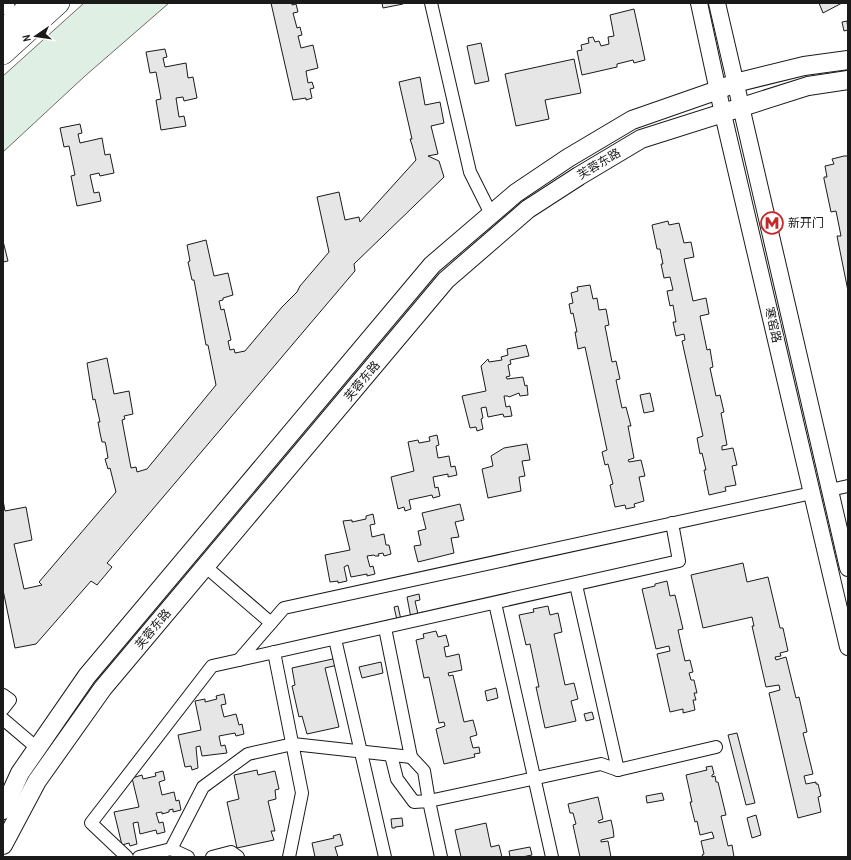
<svg xmlns="http://www.w3.org/2000/svg" width="851" height="860" font-family="'Archivo Narrow','Noto Sans SC',sans-serif">
<rect width="100%" height="100%" fill="#fff"/>
<path fill="#e0efe3" stroke="#6a6a6a" d="M84,3H169L85,76L3,152V76Z"/>
<g fill="#e6e6e6" stroke="#1a1a1a">
<path d="M271,3H292V5L296,4L298,12L293,13L297,28L300,27L302,35L298,36L301,48L313,45L318,68L306,71L308,83L312,82L314,88L310,89L312,98L306,100V98L293,100Z"/>
<path d="M382,3H403V4L383,8Z"/>
<path d="M819,3H842L823,13Z"/>
<path d="M634,9L645,60L634,63L633,60L617,64V67L582,75L577,51L582,50L581,45L589,43L588,38L593,37L595,42L599,41L601,46L609,44L608,37L614,36L610,15Z"/>
<path d="M847,21L848,30L844,31L842,22Z"/>
<path d="M481,43L489,81L475,84L467,46Z"/>
<path d="M165,49L167,57L163,58L165,67L186,63L188,78L193,77L197,98L184,101L183,97L176,98L179,117L184,116L186,126L161,130L156,100L161,99L156,72L150,73L146,52Z"/>
<path d="M574,59L581,93L545,100L549,119L516,126L505,74Z"/>
<path d="M420,77L425,105L440,102L444,123L431,126L438,154L428,156L439,161L444,177L354,264L355,271L354,272L108,562L107,563L112,567L97,585L91,581L36,644L15,648L3,590V500L5,511L26,507L32,540L14,544L24,589L42,585L39,582L116,492L110,468L108,469L105,459L108,458L106,446L105,442H102L100,433L98,422H100L95,399L93,400L87,363L107,358L114,394L129,391L133,414L124,416L125,419L122,420L131,468L136,467L137,472L147,469L216,385L208,345H206L194,280H192L188,262L190,261L187,245L206,240L214,276L228,273L233,295L223,298V300L219,301L221,310L224,309L231,340L228,341L230,350L234,349L235,353L245,351L282,307L297,292L300,286L329,252L317,197L339,192L345,220L359,217L360,222L416,160L412,145L410,139H412L399,82Z"/>
<path d="M80,124L82,133L78,134L80,143L102,138L105,155L110,154L114,173L100,176L99,173L90,175L94,193L99,192L101,201L77,206L71,176L75,175L69,146L64,147L60,128Z"/>
<path d="M844,156H848V291L837,236H841L836,211L831,212L824,179V177H827L825,166L834,164L832,159Z"/>
<path d="M668,221L669,225L679,223L684,243L691,242L694,257L684,259L693,301L706,298L709,314L700,316L707,350L710,349L713,367L710,368L716,396L720,395L724,412L721,413L727,445L722,446V450L733,448L737,465L732,466L736,485L725,487L726,491L709,495L704,470H706L702,453L700,454L697,438L703,436L682,341L685,340L684,334L676,336L673,322H676L673,305L670,306L667,291L673,290L670,277L664,278L661,264H663L660,249H657L652,225Z"/>
<path d="M3,241L8,261L3,262Z"/>
<path d="M590,285L593,299L597,298L599,310L606,309L609,325L605,326L612,362L616,361L620,379L616,380L622,408L626,407L631,426H628L634,458L628,460L629,462L641,460L645,476L639,477L644,501L634,504L635,507L626,509L625,505L615,507L610,485L613,484L608,464L605,465L602,452L607,450L585,347L578,349L575,332H577L573,313L571,314L569,304L573,303L571,293L578,291L577,287Z"/>
<path d="M526,345L529,356L510,360L511,364L508,365L510,376L506,377L507,379L523,377L525,386L527,385L528,395L520,396L519,393L509,397L508,396H504L506,407L510,406L512,416L504,417L503,414L488,417L486,407L481,408L483,418L481,419L483,429L477,431L476,427L470,428L462,396L486,391L481,366L488,359L489,362L502,360L501,357L508,355L507,349Z"/>
<path d="M650,393L654,411L644,413L640,395Z"/>
<path d="M437,435L439,445L436,446L438,458L449,456L451,467L455,466L457,475L448,477V474L433,477L435,488L438,487L440,496L433,498L432,495L409,500L411,509L405,511L404,507L398,509L391,477L414,471L408,442L418,440L419,443L430,441L429,437Z"/>
<path d="M527,444L530,460L522,461L525,476L519,477L521,491L488,498L482,469L493,466L491,456L504,448Z"/>
<path d="M460,504L464,520L455,522L459,537L451,538L454,553L418,562L414,546L421,545L418,531L426,529L422,513Z"/>
<path d="M373,514L375,524L370,525L372,537L384,534L386,545H389L391,554L384,556L383,553L378,554L379,556H375L374,555L367,556L370,567L373,566L375,574L367,576V574L351,577L348,565L344,567L347,581L338,583V581L330,582L325,555L350,550L343,521L352,520V522L366,519V516Z"/>
<path d="M743,563L747,582L768,577L780,628H783L788,651L780,653L781,656L775,657L776,660L786,657L796,698L799,697L807,732L803,733L813,774L804,776L806,784L816,782V784H818L821,796L818,797L821,812L798,818L769,693L780,690L779,685L766,687L752,626H754L752,617L703,628L691,575Z"/>
<path d="M667,581L670,596L675,595L683,629L678,630L685,661L690,660L693,672L689,673L691,680H694L697,693H694L696,700H693L695,710L683,713V709L670,712L657,654L670,651L669,646L656,649L642,589L655,586V584Z"/>
<path d="M419,594L420,600L415,601L418,614L423,612L424,615L411,618L407,597Z"/>
<path d="M398,606L401,620H397L394,607Z"/>
<path d="M548,606L550,615L558,613L562,632L554,634L565,685L574,683L578,699L571,701L576,721L545,728L536,687H539L530,644L526,645L519,615L534,612L533,609Z"/>
<path d="M436,631L438,637L446,635L449,646L444,647L446,657L459,654L462,670L448,673L449,676L453,675L464,722L473,720L477,735L470,737L473,748L479,747L480,753L474,754L475,757L444,764L436,729L445,726L444,722L439,723L429,677L424,678L416,640L424,638L423,634Z"/>
<path d="M337,658L338,665L325,668L339,727L307,734L302,716L299,717L292,686L295,685L292,668Z"/>
<path d="M381,662L383,673L362,678L359,667Z"/>
<path d="M496,688L498,698L487,701L485,691Z"/>
<path d="M224,694L226,704L221,705L224,717L236,714L239,725L242,724L244,734L236,736L235,733L219,736L221,746L225,745L227,753L202,756L200,746L196,747L198,768L192,770L191,766L185,767L178,735L201,730L195,701L205,699V702L217,699L216,696Z"/>
<path d="M592,712L594,719L586,721L584,714Z"/>
<path d="M737,733L755,803L746,805L728,735Z"/>
<path d="M712,766L714,774L712,775V777L715,776L716,782H718L726,815L721,816L728,846L732,845L734,857H703L702,855L704,854L701,841L714,838L712,832L700,835L697,821L695,822L690,802H692L686,775L707,770L706,767Z"/>
<path d="M257,770L258,775L275,771L279,789L275,790L276,799L268,801L275,831H271L274,840L237,848L227,802L239,799L234,775Z"/>
<path d="M163,771L165,780L159,782L162,795L174,792L176,801L179,800L181,810L173,812V809L169,810V812L162,814V812L156,813L159,823L163,822L165,832L157,834L156,830L140,834L138,822L133,823L137,844L130,846L129,843L122,845L114,812L139,807L132,778L142,775L143,779L156,776L155,773Z"/>
<path d="M662,793L664,800L647,803L646,796Z"/>
<path d="M598,797L603,819L598,821L599,823L611,820L613,829L614,837L601,840V842L608,841L611,857H580L573,825L576,824L573,813H570L568,804Z"/>
<path d="M756,815L761,835L752,838L747,818Z"/>
<path d="M402,818L403,826L395,827V828H392L391,819Z"/>
<path d="M486,823L491,847L499,845L502,857H461L455,830Z"/>
<path d="M340,834L343,845L335,847L338,857H315L312,843L334,838L333,836Z"/>
<path d="M530,847L532,855L522,857H510L509,851Z"/>
</g>
<g fill="none" stroke-linecap="round" stroke-linejoin="round">
<g stroke="#1a1a1a" stroke-width="14">
<g id="minor">
<path d="M431,3L470,172L491,214"/>
<path d="M830,490L848,486"/>
<path d="M672,523L679,561L239,660L284,608L812,493"/>
<path d="M206,567L271,623"/>
<path d="M576,585L618,770"/>
<path d="M495,603L552,857"/>
<path d="M335,639L385,857"/>
<path d="M274,652L302,793L289,857"/>
<path d="M3,695L10,700L3,709"/>
<path d="M3,719L37,748"/>
<path d="M391,755L397,779L414,802L429,801L441,857"/>
<path d="M411,757L424,771L429,801L601,764L618,770L716,747"/>
<path d="M171,849L188,857"/>
<path d="M127,857L91,823L212,666L239,660"/>
<path d="M139,857L171,849L203,787L248,754L293,744L411,757L385,628"/>
<path d="M212,857L231,852L238,857"/>
</g>
</g>
<g stroke="#1a1a1a" stroke-width="18">
<g id="tertiary">
<path d="M699,3L723,114L848,647"/>
<path d="M717,3L848,568"/>
</g>
</g>
<g stroke="#1a1a1a" stroke-width="20">
<g id="secondary">
<path d="M3,810L20,773L87,676L432,265L516,193L568,158L632,120L718,90L735,83L804,66L848,60"/>
<path d="M3,845L37,781L103,688L446,280L528,209L579,176L641,139L808,86L848,80"/>
</g>
</g>
<g stroke="#1a1a1a" stroke-width="22">
<g id="trunk">
<path d="M3,4L4,3"/>
<path d="M3,30L33,3"/>
<path d="M3,54L59,3"/>
</g>
</g>
<use href="#minor" stroke="#fff" stroke-width="12"/>
<use href="#tertiary" stroke="#fff" stroke-width="16"/>
<use href="#secondary" stroke="#fff" stroke-width="18"/>
<use href="#trunk" stroke="#fff" stroke-width="21"/>
</g>
<defs>
<g id="metro-ring" transform="scale(1.15)"><circle r="9.5" fill="#fff" stroke="#c62828" stroke-width="1.5"/><path d="M-5.5 5V-5H-3L0 0L3-5H5.5V5H3V-.5L0 4L-3-.5V5Z" fill="#c62828"/></g>
</defs>
<g fill-rule="evenodd">
<use href="#metro-ring" x="772" y="223"/>
</g>
<g text-anchor="middle" stroke-width="3" stroke-linejoin="round" paint-order="stroke">
<g font-size="12" fill="#1a1a1a" stroke="#fff">
<text transform="translate(599 164) rotate(-31)" y="4">芙蓉东路</text>
<text transform="translate(773 325) rotate(77)" y="4">寒窑路</text>
<text transform="translate(362 381) rotate(-50)" y="4">芙蓉东路</text>
<text transform="translate(153 629) rotate(-50)" y="4">芙蓉东路</text>
</g>
<g font-size="12" fill="#1a1a1a" stroke="#fff" text-anchor="start">
<text x="788" y="227">新开门</text>
</g>
</g>
<rect width="851" height="860" fill="none" stroke="#1a1a1a" stroke-width="8"/>
<g transform="translate(36 36) rotate(257)" stroke="#ffffff" stroke-width="3" paint-order="stroke">
<path d="M0-3L7 15L0 10L-7 15Z" fill="#1a1a1a"/>
<text y="-6" font-size="11" font-weight="bold" text-anchor="middle" fill="#1a1a1a">N</text>
</g>
</svg>
